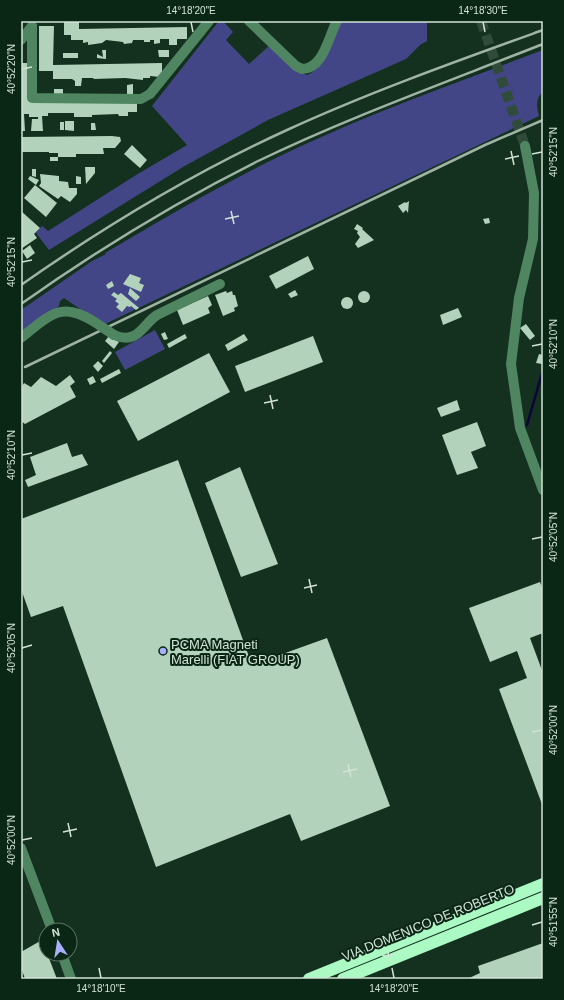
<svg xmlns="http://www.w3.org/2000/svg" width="564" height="1000" font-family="Helvetica,sans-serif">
<rect width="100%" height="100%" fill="#14301e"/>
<g fill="#434686">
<path d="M219,21H223L233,32L226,40L249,64L270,45L294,70L307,75C323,70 333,36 340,21H427V41L420,45L406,59L268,120L183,167L49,250L36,233L42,226L48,231L136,175L187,145L152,106Z"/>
<path d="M543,50V92C535,98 537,108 539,116L103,325L64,298L60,301L59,306L21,336V310L92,261L106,254L105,253C169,215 232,178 299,147C378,110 461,81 543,50Z"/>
<path d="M155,330L165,349L125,370L115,352Z"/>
</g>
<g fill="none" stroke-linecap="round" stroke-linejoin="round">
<path stroke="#0d043a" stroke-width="2.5" d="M527,425L543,370"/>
</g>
<g fill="#b2d2bb">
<path d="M64,21H79V29L187,27V39H177V45H169V39H160V43L154,44V40H150V42H144V40H133L132,43L124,44L123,42L106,40L102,43L88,45V42L83,43V40H71V35H64Z"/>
<path d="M39,26H54L53,65L162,63V75L160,77L150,76V78H143V80L125,78L94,79L93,78H82L81,86H75V81L72,79H53V71H39Z"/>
<path d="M102,50H106V59L97,58V54L103,57Z"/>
<path d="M158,50H169V57H159Z"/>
<rect x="63" y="53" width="15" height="5"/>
<path d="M21,63H29V101L137,100V112H128V116H119L118,114L92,115V117H74V113H48V116H42L43,131H31L32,119H38V117H29V114H24L25,131H21Z"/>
<path d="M133,84V94H127V85Z"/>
<rect x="54" y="89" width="9" height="6"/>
<path d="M65,121H74V131L65,130Z"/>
<rect x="60" y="122" width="4" height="8"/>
<path d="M91,123H95L96,130H91Z"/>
<path d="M112,136L120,137L121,141L115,148H103L104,154H76V157H58V153H49V152H21V137Z"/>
<path d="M132,145L147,160L140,168L124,154Z"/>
<rect x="50" y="157" width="8" height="4"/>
<path d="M85,167H95V173L86,184Z"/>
<path d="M32,169H36V177L32,176Z"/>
<path d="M40,174L59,176V181L68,182L69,188H77V194L70,202L61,196L58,199L39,186L41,183Z"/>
<path d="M30,176L39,180L36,185L28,179Z"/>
<path d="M76,176L81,177V184H76Z"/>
<path d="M35,185L57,203L46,217L24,198Z"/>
<path d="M409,201L408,213L406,210L403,213L398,206L405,202L406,203Z"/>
<path d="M21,211L40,228L34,234L37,238L21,249Z"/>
<path d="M489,218L490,223L485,224L483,219Z"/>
<path d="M357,224L363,228L362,229L374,240L358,248L355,244L360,237L357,233L358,231L354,229Z"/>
<path d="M30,245L35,253L27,259L22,251Z"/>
<path d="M308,256L314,269L276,289L269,276Z"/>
<path d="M130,274L141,278L139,283L144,285L141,292L123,284Z"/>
<path d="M112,281L114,286L108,289L106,285Z"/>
<path d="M130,288L140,297L136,301L128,294Z"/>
<path d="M295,290L298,295L291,298L288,294Z"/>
<circle cx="364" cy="297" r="6"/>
<path d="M226,291L227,293L232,291L233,295H235L238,306L234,308L235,311L223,316L215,295Z"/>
<path d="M114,292L118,295L121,293L139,308L136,310L131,306L130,307L127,306L122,312L116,307L119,304L115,301L117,299L111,295Z"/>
<path d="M208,296L212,305L208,308L210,313L183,325L177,310Z"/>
<circle cx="347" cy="303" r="6"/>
<path d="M458,308L462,317L443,325L440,315Z"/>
<path d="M526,324L535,336L530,340L520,328Z"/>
<path d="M165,332L168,339L164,340L161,334Z"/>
<path d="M185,334L187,338L169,348L167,344Z"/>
<path d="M244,334L248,340L228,351L225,345Z"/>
<path d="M109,336L119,342L114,349L105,341Z"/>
<path d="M313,336L323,362L245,392L235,366Z"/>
<path d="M110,351L112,353L104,363L102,361Z"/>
<path d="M209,353L230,392L138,441L117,401Z"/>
<path d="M539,354L543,355L542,364L536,363Z"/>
<path d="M98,361L103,366L98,372L93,366Z"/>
<path d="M119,369L121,373L102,383L100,379Z"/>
<path d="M70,375L75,382L70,386L76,397L25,424L21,421V388L24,383L31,387L41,377L56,386Z"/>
<path d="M93,376L96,382L90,385L87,379Z"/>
<path d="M457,400L460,410L441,417L437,408Z"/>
<path d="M477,422L486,446L471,452L478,468L457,475L442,435Z"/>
<path d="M67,443L72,457L82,454L88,465L28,487L25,480L36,475L30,457Z"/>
<path d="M178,460L252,665L327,638L390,806L301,841L290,814L156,867L63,606L31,617L21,589V519Z"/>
<path d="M240,467L278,564L241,577L205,483Z"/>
<path d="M540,582L543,590V633L530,638L543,673V807L499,689L527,678L521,662L517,651L490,662L469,608Z"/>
<path d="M42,940L57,979H25L21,967V952Z"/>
<path d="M543,943V979H467L480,973L478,966Z"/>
</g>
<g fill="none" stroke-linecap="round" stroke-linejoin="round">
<path stroke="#304b3a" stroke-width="10" stroke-dasharray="10 5" stroke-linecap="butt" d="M481,21L525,146"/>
<g stroke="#4f8561" stroke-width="10">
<path d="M249,21L296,66L302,69C324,68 328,37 337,21"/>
<path d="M32,26V98L141,99L150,94L209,21"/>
<path d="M21,40L32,26"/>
<path d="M525,146L534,193L533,239L519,298L511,364L520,428L543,490"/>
<path d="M114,335C138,345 142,325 157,315L220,284"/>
<path d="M21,338C54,311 64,300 102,327"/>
<path d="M21,848L52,930"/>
<path d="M62,954L71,979"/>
</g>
<g stroke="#abfac4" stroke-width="12">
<path d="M309,979L543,884"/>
<path d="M343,979L543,898"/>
</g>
<g stroke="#9fb3a5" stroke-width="2.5">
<path d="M21,285C105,226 193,173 287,130C370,92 457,61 543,30"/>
<path d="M21,304C96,251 174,203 256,162C349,117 447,82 543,44"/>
<path d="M25,367L485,145L543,120"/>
</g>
<path stroke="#4f8561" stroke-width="10" d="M102,327L114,335"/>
</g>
<path fill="none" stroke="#d2e3d6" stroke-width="1.5" d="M191,22L193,32M483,22L485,32M22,69L32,67M511,151L514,165M532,154L542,152M505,159L519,156M231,211L234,224M225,219L239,216M22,262L32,260M532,346L542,344M270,395L273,409M264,403L278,400M22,455L32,453M532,539L542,537M309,579L312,593M304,588L317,585M22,648L32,645M532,732L542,730M348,764L351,777M343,772L357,769M68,823L71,837M63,832L77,829M22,840L32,838M532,925L542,922M387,948L390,962M382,956L396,954M99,968L101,978M392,968L394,978"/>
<circle fill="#a8b0fc" stroke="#0a2615" stroke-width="1.5" cx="163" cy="651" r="4"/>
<g text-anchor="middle" stroke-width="4" stroke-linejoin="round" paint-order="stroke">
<g font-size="13" fill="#d2e3d6" stroke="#0a2615" text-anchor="start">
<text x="171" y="649">PCMA Magneti<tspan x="171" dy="15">Marelli (FIAT GROUP)</tspan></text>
</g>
<g font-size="13" fill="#d2e3d6" stroke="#0a2615">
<text transform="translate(428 922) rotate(-22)" y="5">VIA DOMENICO DE ROBERTO</text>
</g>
</g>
<rect width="564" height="1000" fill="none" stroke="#0a2615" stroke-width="44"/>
<g transform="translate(58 942) rotate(348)"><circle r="19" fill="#0a2615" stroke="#5a7262"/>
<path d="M0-3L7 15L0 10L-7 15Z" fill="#a8b0fc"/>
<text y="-6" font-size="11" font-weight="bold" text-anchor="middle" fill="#d2e3d6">N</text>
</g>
<rect x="22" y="22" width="520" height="956" fill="none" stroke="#d2e3d6" stroke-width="1.5"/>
<g font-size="10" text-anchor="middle" fill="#d2e3d6">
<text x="191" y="14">14°18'20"E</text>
<text x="483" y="14">14°18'30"E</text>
<text transform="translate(11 69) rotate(-90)" y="4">40°52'20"N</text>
<text transform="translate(553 152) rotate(-90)" y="4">40°52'15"N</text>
<text transform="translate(11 262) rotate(-90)" y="4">40°52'15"N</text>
<text transform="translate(553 344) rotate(-90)" y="4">40°52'10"N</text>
<text transform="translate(11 455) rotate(-90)" y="4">40°52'10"N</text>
<text transform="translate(553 537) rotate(-90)" y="4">40°52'05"N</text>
<text transform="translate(11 648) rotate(-90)" y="4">40°52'05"N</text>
<text transform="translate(553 730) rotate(-90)" y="4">40°52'00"N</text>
<text transform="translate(11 840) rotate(-90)" y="4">40°52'00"N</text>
<text transform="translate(553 922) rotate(-90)" y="4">40°51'55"N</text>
<text x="101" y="992">14°18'10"E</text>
<text x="394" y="992">14°18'20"E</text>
</g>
</svg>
